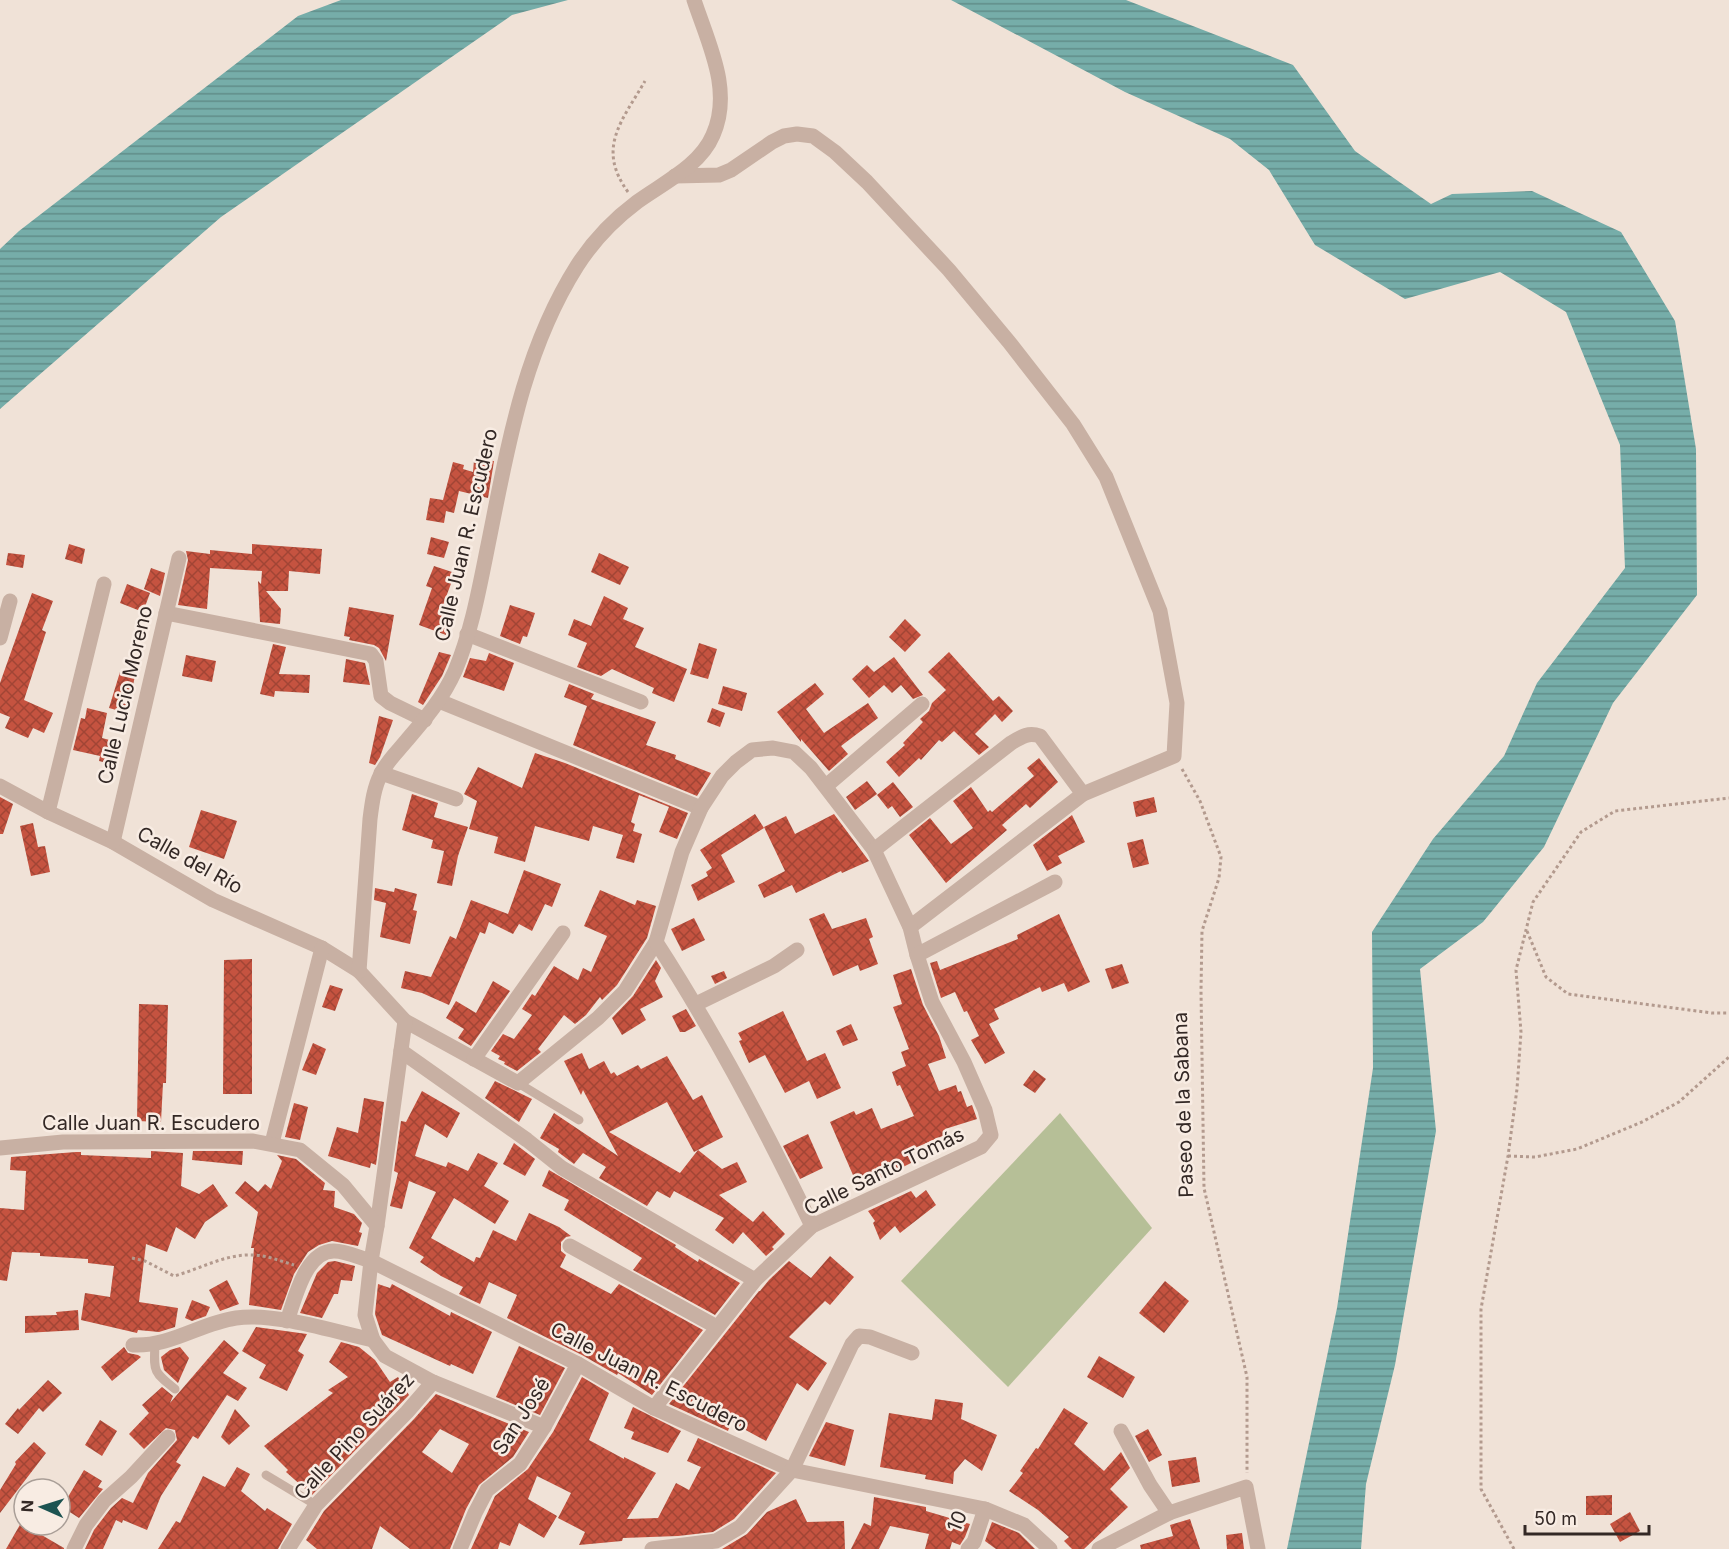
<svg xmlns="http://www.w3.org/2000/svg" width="1729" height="1549" font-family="Inter,sans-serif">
<defs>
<pattern id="water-rules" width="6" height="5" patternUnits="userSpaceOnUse" patternTransform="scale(1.5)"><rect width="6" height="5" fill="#76ada9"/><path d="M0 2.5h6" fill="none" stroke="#618d89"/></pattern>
<pattern id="building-cross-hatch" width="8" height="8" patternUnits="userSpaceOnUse" patternTransform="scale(1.5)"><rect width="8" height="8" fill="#c55340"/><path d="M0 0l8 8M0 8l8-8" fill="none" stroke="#a14535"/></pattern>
</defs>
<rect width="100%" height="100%" fill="#f0e2d7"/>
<path fill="#b6bf97" d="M1060,1113L1152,1228L1008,1387L901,1281Z"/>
<g fill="url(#water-rules)">
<path d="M341,0H568L512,15L221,217L0,409V249L19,231L298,16Z"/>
<path d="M951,0H1126L1293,65L1355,151L1431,204L1452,194L1532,191L1621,232L1675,321L1696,449L1697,595L1613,703L1544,847L1483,922L1420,969L1436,1131L1395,1365L1366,1484L1361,1549H1287L1337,1308L1373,1068L1372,932L1433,839L1504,756L1537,683L1625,568L1620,445L1566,312L1500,272L1405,299L1315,245L1269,170L1230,139L1125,92Z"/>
</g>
<g fill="url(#building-cross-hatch)" fill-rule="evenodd">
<path d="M474,460L494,461L488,498L459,491L454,513L446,511L444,523L426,520L430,498L443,500L453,462L464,465L463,469L473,472Z"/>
<path d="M431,537L449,542L444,558L427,554Z"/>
<path d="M69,544L85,549L82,564L65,559Z"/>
<path d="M252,544L322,549L320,574L289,571L288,591H266L281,609L280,624L260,622L258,581L261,584L262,571L210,568L207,609L178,605L188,560L186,551L210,554V550L252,554Z"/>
<path d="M8,553L25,555L23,568L6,565Z"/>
<path d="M599,553L629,567L620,585L591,572Z"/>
<path d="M434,566L455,573L443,605L454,609L446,635L419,625L432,588L426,586Z"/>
<path d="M151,568L165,573L160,596L144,589Z"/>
<path d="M127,584L150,593L143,612L120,603Z"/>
<path d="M32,593L53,601L42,630L46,632L24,700L53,713L44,733L33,728L28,738L5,728L10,717L0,713V683Z"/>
<path d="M604,596L628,608L623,619L644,628L635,647L687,669L674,702L652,693L654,688L612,669L601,676L577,667L587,643L568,635L574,619L591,626Z"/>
<path d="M510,605L535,613L527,637L523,636L520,644L500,636Z"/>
<path d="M349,607L394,615L386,661L379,648L374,645L349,640L350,637L344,636Z"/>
<path d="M905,619L921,635L905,652L889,637Z"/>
<path d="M699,643L717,649L708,679L690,674Z"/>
<path d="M273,644L286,647L279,674L310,675L309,693L275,691L274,697L260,694Z"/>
<path d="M439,652L451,655L442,676L423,705L418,702Z"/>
<path d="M949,652L993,701L999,696L1013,711L1002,722L995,714L975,734L989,747L979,755L954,731L942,742L939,740L921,760L919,758L899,777L886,762L905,745L903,743L923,722L920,719L929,711L932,703L946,690L928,672Z"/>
<path d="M489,653L514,663L504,691L463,677L470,658L486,661Z"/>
<path d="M186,655L216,661L212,682L182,676Z"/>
<path d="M894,657L923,695L913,699L901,685L892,693L884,685L869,698L852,679L867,665L874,672Z"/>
<path d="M346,659L365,663L370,685L343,682Z"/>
<path d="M120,672L135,676L131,694L132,695L127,713L109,708Z"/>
<path d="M815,683L824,694L806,709L824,733L868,703L878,718L841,746L848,754L829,771L801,739V742L777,712Z"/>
<path d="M569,684L594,694L591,699L656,722L646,745L676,755L675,759L711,773L697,796L573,745L587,706L564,697Z"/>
<path d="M723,686L747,693L742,711L718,704Z"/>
<path d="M87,708L107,713L102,738L121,743L115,765L99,761L100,756L73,750L81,718L85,719Z"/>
<path d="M712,708L725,713L720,727L707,722Z"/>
<path d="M379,716L393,720L380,757L375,765L369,763Z"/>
<path d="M535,753L565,763L688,813L677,839L659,832L669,807L639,795L631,822L635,824L633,831L642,834L634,863L616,858L623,835L593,826L589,841L535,826L525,862L494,853L498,837L469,829L477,801L464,794L478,767L522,788Z"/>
<path d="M1039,758L1058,782L1030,808L1026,804L1002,825L1007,830L946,883L909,835L930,818L951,844L973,828L953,801L971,787L988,812L990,810L992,812L1034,776L1027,768Z"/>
<path d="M867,781L877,794L855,810L846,797Z"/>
<path d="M893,782L913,807L900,817L892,806L888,809L877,795Z"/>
<path d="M412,794L438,803L434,817L468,827L458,856L452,886L437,883L444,851L431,848L433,840L402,830Z"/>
<path d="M0,797L13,804L3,834H0Z"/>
<path d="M1154,797L1157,812L1136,817L1133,802Z"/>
<path d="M201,810L237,821L224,859L189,847Z"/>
<path d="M755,814L764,828L721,855L735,882L698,901L691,885L708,876L706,872L712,868L700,850Z"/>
<path d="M834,814L869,861L842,873L841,871L796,893L792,885L764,898L758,885L785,871L764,827L786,816L795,834Z"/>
<path d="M1072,815L1085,842L1058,856L1062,863L1047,871L1033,845Z"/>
<path d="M33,823L38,847L45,846L50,872L31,876L20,826Z"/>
<path d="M1143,839L1149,864L1133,868L1127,843Z"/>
<path d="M524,870L561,884L552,907L545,904L532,931L519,924L513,934L489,922L485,934L480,932L449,1005L422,993L401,988L405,971L431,977L450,936L456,939L471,900L508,914Z"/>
<path d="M375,888L394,892L395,888L417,894L413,910L417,911L410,944L380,937L386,903L374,900Z"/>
<path d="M600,890L635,905L637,900L656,906L647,938L617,985L602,1000L600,997L586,1015L575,1024L564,1015L538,1049L541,1052L517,1071L504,1064L505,1062L498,1059L500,1056L491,1051L503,1034L514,1039L532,1015L522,1009L532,994L535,996L554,966L578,980L583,968L591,972L607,936L584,926Z"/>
<path d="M824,913L832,929L866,918L873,937L869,939L878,964L860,971L858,965L833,976L809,919Z"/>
<path d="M1059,914L1090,982L1068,992L1064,983L1042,992L1040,987L994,1009L999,1019L989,1024L1005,1053L985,1064L971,1040L979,1036L967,1011L964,1012L955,992L941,998L930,963L937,961L940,970L1018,939L1017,935Z"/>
<path d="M694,918L705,940L682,951L671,929Z"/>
<path d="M252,959V1094H223L224,960Z"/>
<path d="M656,960L661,968L655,981L663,997L640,1009L646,1020L622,1035L612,1018L633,996Z"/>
<path d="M1122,964L1129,983L1112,989L1105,969Z"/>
<path d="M911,969L923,1005L939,1036L946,1058L928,1064L939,1091L956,1085L958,1092L961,1091L967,1107L972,1105L977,1119L945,1129L947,1134L908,1151L913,1162L859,1189L830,1122L854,1111L856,1115L872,1108L881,1129L914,1116L900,1085L897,1086L892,1072L906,1066L901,1052L909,1049L893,1007L902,1004L893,975Z"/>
<path d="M724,971L727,978L715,984L711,976Z"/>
<path d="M493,981L510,991L471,1046L458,1038L464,1029L446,1018L456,1001L476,1013Z"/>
<path d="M330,985L343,989L335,1011L322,1007Z"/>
<path d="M139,1004L168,1005L166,1083H163L161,1122L137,1121Z"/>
<path d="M686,1009L696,1026L685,1032H680L672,1016Z"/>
<path d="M783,1011L807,1061L825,1053L841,1088L817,1099L809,1081L785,1093L765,1055L749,1063L739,1041L742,1040L738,1033Z"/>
<path d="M851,1024L858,1040L843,1046L836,1031Z"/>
<path d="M313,1043L326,1049L316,1075L302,1070Z"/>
<path d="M582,1053L589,1069L604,1061L611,1074L614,1072L617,1076L638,1065L641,1069L667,1056L693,1100L702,1095L723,1137L694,1152L667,1102L609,1132L680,1173L698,1150L722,1169L737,1162L747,1182L719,1195L753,1222L763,1211L785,1234L772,1247L774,1249L766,1256L743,1232L733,1244L715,1230L724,1218L674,1191L670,1198L657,1191L647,1206L599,1178L606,1167L583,1153L574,1164L558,1152L559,1149L540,1138L554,1113L618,1156L583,1090L581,1095L564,1061Z"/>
<path d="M1034,1070L1046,1079L1035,1093L1023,1085Z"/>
<path d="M495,1081L532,1099L519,1122L485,1098Z"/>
<path d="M422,1091L460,1113L447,1138L425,1124L415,1156L446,1167L448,1162L468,1171L478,1153L498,1163L484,1186L509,1201L495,1224L454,1198L431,1238L474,1262L476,1257L480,1258L493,1230L516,1241L529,1213L559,1227L571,1236L566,1237L561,1242V1251L566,1255L560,1267L611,1294L619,1284L703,1330L652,1395L618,1373L617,1375L582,1355L507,1318L517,1295L489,1282L480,1304L459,1294L463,1287L441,1276L420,1262L424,1257L409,1248L436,1192L409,1181L402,1209L390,1206L398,1173L394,1171L401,1121L406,1122Z"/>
<path d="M364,1098L384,1102L376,1165L371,1163L370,1168L328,1156L337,1127L358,1133Z"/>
<path d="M294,1103L308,1107L300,1140L285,1137Z"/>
<path d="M808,1134L823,1168L800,1179L783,1146Z"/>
<path d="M514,1143L535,1159L525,1176L503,1164Z"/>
<path d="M151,1151L183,1153L181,1186L199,1194L213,1184L228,1206L205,1222L195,1239L176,1227L167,1252L146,1244L139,1302L178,1308L175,1327L159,1332L138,1330L137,1333L81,1320L85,1293L110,1297L114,1266L88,1263V1259L40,1256V1253L12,1252L7,1281L0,1280V1208L24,1210L26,1171L10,1170L11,1157L76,1152H81V1155L151,1158Z"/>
<path d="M193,1151H243L242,1165L192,1160Z"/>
<path d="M277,1155L296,1159L325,1183L323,1190L335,1191L334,1207L354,1214L362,1223L359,1232L362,1233L358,1246L332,1241L319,1245L308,1252L294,1274L281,1310L249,1305L254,1248H251L258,1212L235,1193L245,1181L258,1192L265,1184L271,1189L282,1161Z"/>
<path d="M549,1170L676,1245L675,1247L698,1262L699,1259L740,1283L715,1315L633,1270L642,1258L564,1210L569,1200L542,1186Z"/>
<path d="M926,1190L936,1205L900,1233L895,1226L880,1240L873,1223L875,1221L868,1211L911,1191L916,1198Z"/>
<path d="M830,1256L854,1277L830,1305L825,1301L789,1337L827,1363L808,1391L797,1383L766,1441L731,1422L728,1431L669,1404L759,1291H760L769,1280L789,1261L811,1278Z"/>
<path d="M335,1261L355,1266L352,1281L341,1280L338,1294H334L322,1318L300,1313L317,1273L328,1262Z"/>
<path d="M227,1280L239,1304L220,1311L209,1290Z"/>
<path d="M1165,1281L1189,1301L1164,1333L1139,1313Z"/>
<path d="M378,1284L390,1288L392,1284L450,1316L451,1312L492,1332L473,1374L451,1364L450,1366L382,1335L375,1314Z"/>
<path d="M192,1300L210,1307L206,1316L192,1321L185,1318Z"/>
<path d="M78,1310L79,1330L25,1333V1316L57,1315L56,1312Z"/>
<path d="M256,1327L307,1334L298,1351L304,1355L287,1391L259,1378L266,1365L242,1351Z"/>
<path d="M224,1340L239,1353L223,1373L247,1388L238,1401L227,1395L198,1439L193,1436L176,1462L181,1465L161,1496L147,1530L123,1520L122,1523L116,1520L103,1549H85L94,1530L111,1508L122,1498L133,1503L148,1473L177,1440L175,1430L166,1428L144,1449L129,1434L149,1413L142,1405L162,1387L173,1396L170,1403Z"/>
<path d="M341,1342L359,1347L375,1360L390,1382L398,1377L409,1395L312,1495L286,1472L288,1470L264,1446L333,1393L328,1390L348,1377L329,1362Z"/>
<path d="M519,1346L565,1368L540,1415L496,1397Z"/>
<path d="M124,1347L128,1353L138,1355L141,1357L112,1381L101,1367Z"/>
<path d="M180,1347L189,1358L178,1383L164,1370L161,1357L170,1350Z"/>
<path d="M1099,1356L1135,1377L1123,1398L1087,1377Z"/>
<path d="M582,1377L609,1393L589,1440L624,1459V1457L656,1473L627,1519L658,1518L676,1483L689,1490L701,1467L687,1461L698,1438L776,1473L734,1519L713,1532L678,1536L623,1538L622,1541L579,1545L585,1532L558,1518L571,1493L537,1476L528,1499L557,1516L544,1538L519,1523L510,1546L500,1542L498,1549H471L495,1496L528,1469L553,1432Z"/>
<path d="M48,1380L62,1393L43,1412L39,1408L18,1434L5,1424L18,1408L19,1410Z"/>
<path d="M436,1394L529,1432L513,1457L479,1485L466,1509L450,1549H410L380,1526L372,1549H317L306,1540L324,1511L414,1419ZM440,1429L469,1444L452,1473L422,1452Z"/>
<path d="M935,1399L963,1403L961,1419L997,1435L982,1471L965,1459L954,1472L953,1484L925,1479L926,1475L880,1467L889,1413L932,1420Z"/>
<path d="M633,1407L681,1431L668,1453L631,1439L634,1432L624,1428Z"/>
<path d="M1064,1408L1088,1423L1074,1444L1104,1471L1121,1452L1130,1468L1110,1489L1128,1507L1084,1549H1072L1064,1541L1069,1537L1038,1510L1009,1491L1023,1473L1020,1471L1036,1448L1038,1449Z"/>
<path d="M235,1409L250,1426L229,1445L221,1437Z"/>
<path d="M100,1420L117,1431L102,1456L85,1445Z"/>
<path d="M826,1422L854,1430L845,1466L809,1456Z"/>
<path d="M1148,1429L1162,1455L1149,1462L1135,1436Z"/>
<path d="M34,1442L46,1453L0,1513V1490L16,1464L15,1462Z"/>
<path d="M1196,1457L1200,1482L1172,1487L1168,1461Z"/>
<path d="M237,1467L250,1474L241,1491L265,1511L267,1508L292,1524L278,1549H158L176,1521L180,1523L203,1476L225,1487Z"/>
<path d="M84,1470L102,1481L98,1487L103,1489L79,1518L62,1507Z"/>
<path d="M1612,1495V1515H1586V1496Z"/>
<path d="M874,1497L926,1507V1511L970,1524L965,1537L960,1545L952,1542L950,1549H925L929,1534L890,1526L879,1549H851L864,1523L871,1526Z"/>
<path d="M796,1499L807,1522L844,1521L845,1549H722L747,1534L767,1512Z"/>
<path d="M1630,1512L1640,1531L1620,1542L1610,1524Z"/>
<path d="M1190,1519L1200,1549H1141L1140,1545L1173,1536L1170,1525Z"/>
<path d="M992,1522L1019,1533L1035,1549H996L985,1541Z"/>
<path d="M21,1523L64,1548V1549H6Z"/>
<path d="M1242,1533L1244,1549H1227L1226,1535Z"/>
</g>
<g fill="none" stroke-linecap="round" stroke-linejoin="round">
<g stroke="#b39a8e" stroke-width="3" stroke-dasharray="3 3" stroke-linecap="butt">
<path d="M628,192C596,148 622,121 645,81"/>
<path d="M1182,769L1200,801L1221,857L1219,878L1202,931L1201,991L1204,1188L1247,1377V1473"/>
<path d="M1527,931L1546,977L1568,994L1712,1013H1729"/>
<path d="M1508,1156L1535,1157L1577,1149L1642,1122L1679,1102L1729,1057"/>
<path d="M132,1258L145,1261L174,1276C200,1269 225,1254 252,1255C266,1255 280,1261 294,1265"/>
<path d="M1514,1549L1481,1489V1309L1508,1156L1517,1089L1521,1032L1516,970L1533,902L1581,832L1615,811L1729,798"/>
</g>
<g stroke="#c8b0a3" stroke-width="9">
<path d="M518,1083L579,1120"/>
<path d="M155,1342C154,1371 152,1371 175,1389"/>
<path d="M266,1475L316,1505"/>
</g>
<g stroke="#c8b0a3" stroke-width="15">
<path d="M675,176L719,175L731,170L772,142L784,136L797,134L813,136L835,152L867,182L949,270L1009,342L1073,424L1106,477L1160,611L1177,703L1174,756L1083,794L910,927"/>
<path d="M166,613L371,654L376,661L381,696L390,703L425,720"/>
<path d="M467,634L641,702"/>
<path d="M0,638L10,601"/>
<path d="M439,701L701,808"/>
<path d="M381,773L456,799"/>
<path d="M0,786L48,812L113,842L213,900L322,948L359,971L405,1021L518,1083L598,1018L625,991L656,942L682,852L701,808L722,776L736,762L752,750L773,748L794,752L811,768L874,850L910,927L917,955L932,1002L964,1062L985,1110L991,1135L981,1147L812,1226L755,1280L654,1408"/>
<path d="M826,786L922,704"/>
<path d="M48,812L104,584"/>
<path d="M113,842L179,558"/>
<path d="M874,850L1011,743C1021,737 1028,732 1040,736L1083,794"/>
<path d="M656,942C715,1033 765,1128 812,1226"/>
<path d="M917,955L1055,882"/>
<path d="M359,971L370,819C372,803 374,787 381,774C387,761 398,751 407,740C425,719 443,698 455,671C471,633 479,590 487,550C507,452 522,353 577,266C593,241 613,220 637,202C663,183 700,166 713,135C733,90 708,43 694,0"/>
<path d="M696,1004L774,966L797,950"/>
<path d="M405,1021L377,1226L371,1261L365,1315L373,1340L385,1356L433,1382L544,1427"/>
<path d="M401,1051L527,1140L562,1168L755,1280"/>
<path d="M474,1059L563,933"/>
<path d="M272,1143L322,948"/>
<path d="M0,1148L63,1142L253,1141L300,1150L343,1185L377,1226"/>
<path d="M570,1246L717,1327"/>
<path d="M287,1321C295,1299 305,1251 334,1251C346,1251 360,1258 371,1261L578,1364L654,1408L792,1470L985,1509L1024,1525L1050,1549"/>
<path d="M133,1345C170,1347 201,1323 236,1318C275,1312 334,1332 373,1340"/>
<path d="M1121,1431L1150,1485L1169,1513"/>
<path d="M74,1549L86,1525L104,1501L131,1477L168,1437"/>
<path d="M288,1549L316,1505L407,1412L433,1382"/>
<path d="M460,1549L475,1513L487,1490L520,1464L544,1427L578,1364"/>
<path d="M652,1549L716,1541L740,1527L792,1470L852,1344L859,1336L870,1337L912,1353"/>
<path d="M968,1549L974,1542L985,1509"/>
<path d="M1099,1549L1169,1513L1246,1487L1258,1549"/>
</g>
</g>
<g text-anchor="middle" stroke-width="5" stroke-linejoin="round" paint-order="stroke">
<g font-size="20" fill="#332825" stroke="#f8ece3">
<text transform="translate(466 535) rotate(-77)" y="7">Calle Juan R. Escudero</text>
<text transform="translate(125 695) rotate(-77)" y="7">Calle Lucio Moreno</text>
<text transform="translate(190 860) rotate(29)" y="7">Calle del Río</text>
<text transform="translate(1183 1105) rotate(-92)" y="7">Paseo de la Sabana</text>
<text x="151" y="1130">Calle Juan R. Escudero</text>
<text transform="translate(884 1171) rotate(-26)" y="7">Calle Santo Tomás</text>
<text transform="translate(649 1377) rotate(27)" y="7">Calle Juan R. Escudero</text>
<text transform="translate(521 1416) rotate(-57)" y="7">San José</text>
<text transform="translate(354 1436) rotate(-47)" y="7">Calle Pino Suárez</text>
<text transform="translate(957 1521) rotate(-68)" y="7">10</text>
</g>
</g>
<g transform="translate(42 1507) rotate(273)"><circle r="28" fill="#f8ece3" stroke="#a99e97" stroke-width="1.5"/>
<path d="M0-4.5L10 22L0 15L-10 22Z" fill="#1c5351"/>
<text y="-9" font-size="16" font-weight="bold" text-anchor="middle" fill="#332825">N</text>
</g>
<path d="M1525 1525v9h124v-9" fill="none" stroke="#332825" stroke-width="3"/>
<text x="1534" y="1525" font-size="18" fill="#332825" stroke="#f8ece3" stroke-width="4.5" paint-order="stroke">50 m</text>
</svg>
